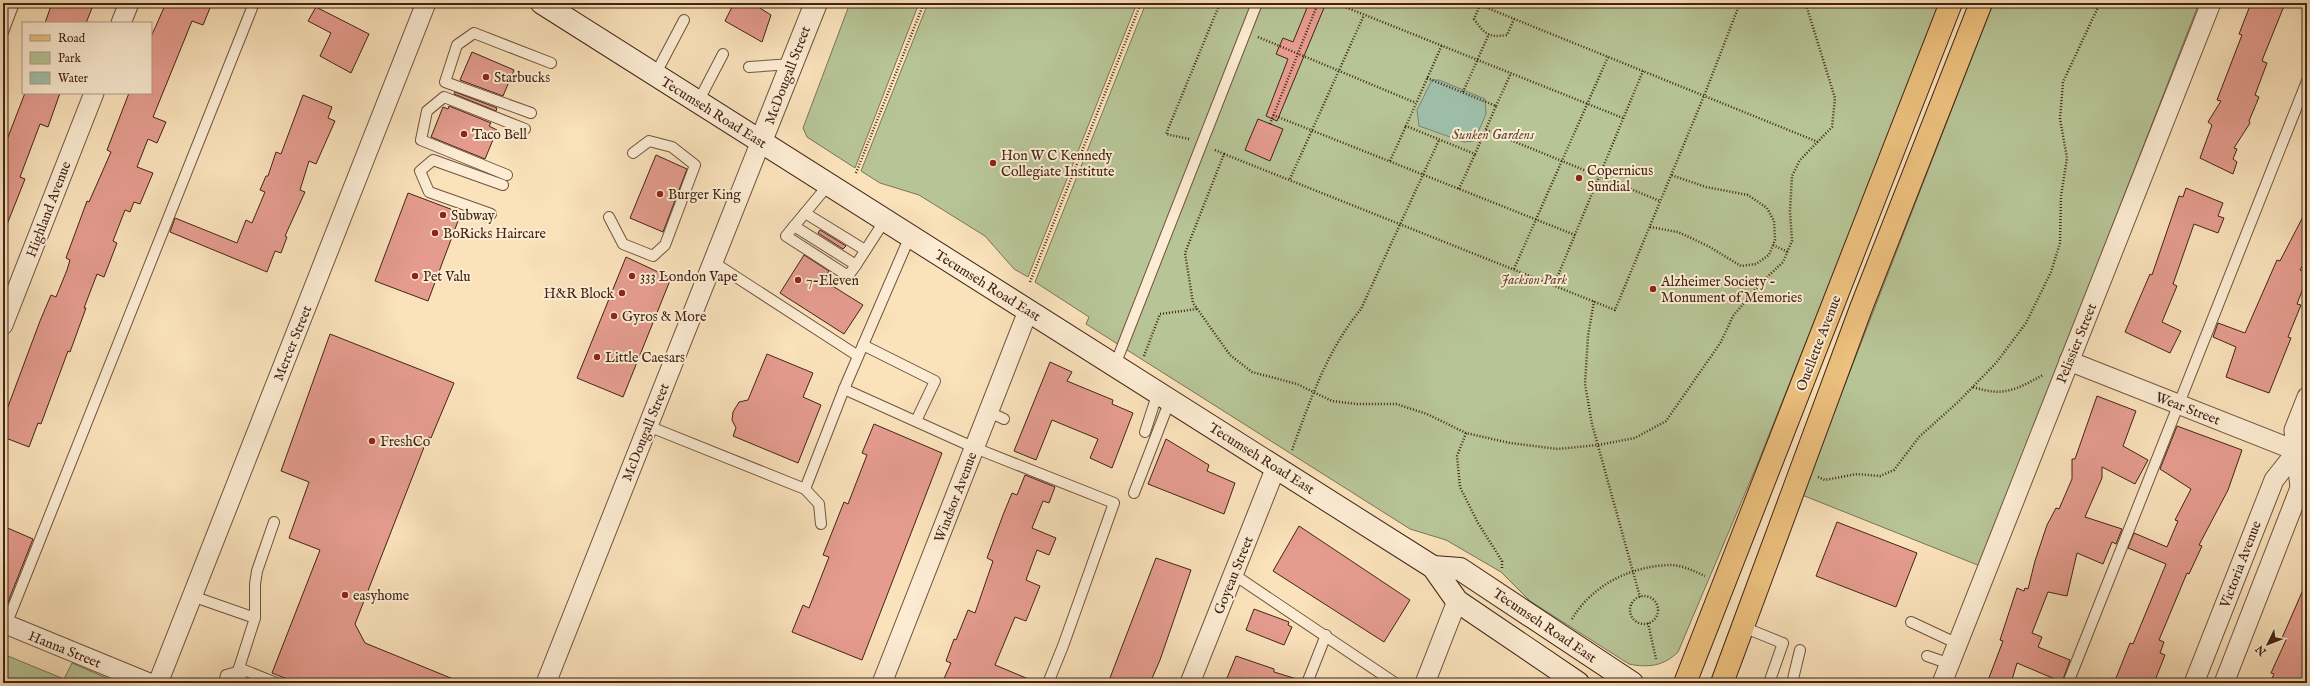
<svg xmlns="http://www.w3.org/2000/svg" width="2310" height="686" font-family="'IM FELL English',serif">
<rect width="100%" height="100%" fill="#fae2bb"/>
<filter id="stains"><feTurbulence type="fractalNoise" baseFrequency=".005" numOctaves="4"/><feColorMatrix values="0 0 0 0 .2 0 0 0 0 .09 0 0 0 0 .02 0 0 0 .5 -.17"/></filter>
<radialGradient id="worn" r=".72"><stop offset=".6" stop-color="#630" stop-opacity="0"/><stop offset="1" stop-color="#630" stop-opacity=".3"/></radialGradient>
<g fill="#b7c496" stroke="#7c7456">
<path d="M850,3H919L855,168L807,137L803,128Z"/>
<path d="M928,3H1137L1028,277L1014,269L985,236L919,195L880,183L861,171Z"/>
<path d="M1146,3H1941L1757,465L1678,652C1664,666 1648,668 1629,664L1530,601L1501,572L1446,540L1410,529L1086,324L1089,317L1035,282Z"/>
<path d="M1993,3H2199L1980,566L1802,495Z"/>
<path d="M3,654L64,679L72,663L118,683H3Z"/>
</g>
<path fill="#9fbfab" stroke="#7a816f" d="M1432,80H1439L1485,99L1486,114L1474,141L1464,142L1419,126L1417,110Z"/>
<g fill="#e59c8f" stroke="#422315">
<path d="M52,3H94L86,23H45Z"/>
<path d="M166,3H212L203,25L192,21L153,117L166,122L157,143L148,139L137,167L153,173L140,204L134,202L130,212L125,210L113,241L117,243L104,277L97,274L84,308H86L70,352L68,351L41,424L38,423L29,447L3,437V420L40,321L51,295L56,297L67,270L70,260L66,258L87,201L89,202L111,152L107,150L129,93H151V37Z"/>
<path d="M734,3H752L771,15L762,42L725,21Z"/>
<path d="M1309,3H1326L1277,121L1266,116L1288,59L1276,54L1283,38L1293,42Z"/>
<path d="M2251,3H2273L2284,6L2263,58L2262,61L2267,63L2255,95L2259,97L2249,121L2250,123L2234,148L2237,149L2233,159L2237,162L2233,174L2200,158L2212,125L2208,122L2221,101L2217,100L2242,35L2239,34Z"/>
<path d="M316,7L369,34L351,73L320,56L331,33L308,21Z"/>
<path d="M472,52L514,70L503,96L460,80Z"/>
<path d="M455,92L497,108L496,111L454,94Z"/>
<path d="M25,93H60L48,127L40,124L20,177L25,179L4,232L3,150Z"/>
<path d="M303,95L332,107L328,118L335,121L316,164L309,161L300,190L305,192L285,236L287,237L281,253L275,251L267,272L170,232L175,218L237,243L246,220L252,223L265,192L260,190L266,176H268L276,152L281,154Z"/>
<path d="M449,106L491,123L489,126L497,130L485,159L431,137L443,107L448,109Z"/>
<path d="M1258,119L1283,129L1270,161L1245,150Z"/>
<path d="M656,155L687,169L663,232L630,218Z"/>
<path d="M2186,188L2223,203L2218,216L2224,218L2218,233L2194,224L2173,284L2177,286L2162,322L2181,331L2170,353L2125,332L2150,274L2152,275L2179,196L2183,197Z"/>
<path d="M408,193L461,213L428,301L375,281Z"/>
<path d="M2307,209V258L2300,270L2307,273V278L2297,304L2301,305L2288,337L2291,338L2269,393L2226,377L2236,347L2213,337L2218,323L2245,333L2277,260L2280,261Z"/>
<path d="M820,230L846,246L843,249L818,233Z"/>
<path d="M804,255L829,271L823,280L863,305L844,334L780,293Z"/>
<path d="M626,257L671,278L623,397L577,378Z"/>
<path d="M330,334L454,383L431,438L428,437L355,624L365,643L463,683H297L272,673L320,550L289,538L309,482L281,471Z"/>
<path d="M767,354L813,373L803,397L821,405L798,463L733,436L736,428L732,420L733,412L739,402L748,400Z"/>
<path d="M1050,362L1072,372L1067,381L1113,400L1112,404L1133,413L1112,468L1090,458L1098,439L1052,420L1036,460L1014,451Z"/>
<path d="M2097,396L2136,411L2123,446L2148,460L2135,484L2102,467V478L2085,517L2122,529L2116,544L2112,542L2103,564L2077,553L2067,596L2048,592L2032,633L2042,637L2038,647L2070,660L2062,682L2017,663L2011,683H1987L2003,641L2000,640L2017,588L2024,591L2025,588L2028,589L2035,561L2047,525L2056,508L2059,509L2072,479V459H2075Z"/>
<path d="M874,424L942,453L862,660L792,632L803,605L809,608L829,557L823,555L844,502L848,504L867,455L862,453Z"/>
<path d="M2177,426L2242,450L2228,490L2199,545L2202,546L2189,574L2187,573L2159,640L2164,642L2160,653L2165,655L2154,683H2114L2130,643L2133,644L2166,564L2128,548L2134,533L2167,547L2178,521L2175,520L2191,489L2160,469Z"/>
<path d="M1166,439L1209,465L1207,471L1235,483L1224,514L1148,484Z"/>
<path d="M1025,475L1055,487L1049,503L1043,501L1032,528L1056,538L1049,555L1037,550L1026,580L1040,586L1026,621L1015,617L995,665L1038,683H942L951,663L946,661L954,639L956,640L968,610L975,613L993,561L987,558L1003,515L1012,493L1017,495Z"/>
<path d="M1837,522L1917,553L1896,607L1816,576Z"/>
<path d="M3,526L33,539L4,612H3Z"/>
<path d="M1299,526L1410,600L1384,642L1273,571Z"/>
<path d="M1156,558L1191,570L1160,660L1150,683H1108Z"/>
<path d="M2306,583L2307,676L2304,683H2270L2274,674L2271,673L2286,640L2282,638Z"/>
<path d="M1254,609L1289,622L1288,625L1292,627L1284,645L1246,630Z"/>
<path d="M1236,656L1274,669V672L1300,680L1299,683H1225Z"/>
</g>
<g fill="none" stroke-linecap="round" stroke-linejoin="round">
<g stroke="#70533e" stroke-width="12">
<g id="service">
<path d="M3,32L14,3"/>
<path d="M749,67L792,64"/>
<path d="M655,75L684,20"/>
<path d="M698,102L723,54"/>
<path d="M531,113L445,82L457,45L474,33L551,63"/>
<path d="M507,175L421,140L427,111L444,97L525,129"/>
<path d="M829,184L786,236L848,276L856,265"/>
<path d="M805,213L865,250"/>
<path d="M491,214L429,192L420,171L433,160L503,185"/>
<path d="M609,217L623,244L653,256L665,245L695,165L672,147L649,141L633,153"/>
<path d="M794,226L856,265L885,220"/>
<path d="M713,262L858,356"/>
<path d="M863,345L935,381L916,421"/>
<path d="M1115,365L1257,3"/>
<path d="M844,389L975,448L1114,503L1063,646L1048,683"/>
<path d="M989,412L1004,419"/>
<path d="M648,426L805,489L819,504L821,524"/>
<path d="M1145,432L1158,392"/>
<path d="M805,489L844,389L910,236"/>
<path d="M1134,493L1170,400"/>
<path d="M1233,574L1395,683"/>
<path d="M192,596L255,618L239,668L276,683"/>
<path d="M255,618V584L257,571L274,522"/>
<path d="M1911,622L1958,644"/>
<path d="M6,625L254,3"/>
<path d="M1743,627L1780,642"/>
<path d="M1927,656L1950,664"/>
<path d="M237,672L242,680L241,683"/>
<path d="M224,683L226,675L237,672L239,668"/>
<path d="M1307,683L1326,635"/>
<path d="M1769,683L1783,643"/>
<path d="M1792,683L1800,650"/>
<path d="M2068,683L2307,81"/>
</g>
</g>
<g stroke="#70533e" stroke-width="21">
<g id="minor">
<path d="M121,23L129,3"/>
<path d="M3,325L94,93"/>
<path d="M2069,361L2307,455"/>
<path d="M3,623L149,683"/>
<path d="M158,683L426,3"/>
<path d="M546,683L761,141"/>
<path d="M882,683L1028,311"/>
<path d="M1190,683L1276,467"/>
<path d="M1425,683L1457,601"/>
<path d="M1942,683L2211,3"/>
<path d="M2194,683L2274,480L2297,451L2304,447"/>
<path d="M2224,683L2300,488L2294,430L2307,397"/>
</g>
</g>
<g stroke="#70533e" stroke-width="24">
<path id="tertiary" d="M761,141L816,3"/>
</g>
<g stroke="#422315" stroke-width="24">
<g id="secondary">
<path d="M542,3L1433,567L1457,601L1578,683"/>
<path d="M1433,567L1460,569L1632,683"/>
</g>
</g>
<g stroke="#422315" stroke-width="24">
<g id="primary">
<path d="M1685,683L1951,3"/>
<path d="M1722,683L1861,308L1981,3"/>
</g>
</g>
<g stroke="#422315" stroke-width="2.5" stroke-dasharray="1 2" stroke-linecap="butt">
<path d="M1335,3L1623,118"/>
<path d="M1475,3L1818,142"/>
<path d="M1480,5L1474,19C1485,34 1488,38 1507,35L1514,19"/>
<path d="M1258,37L1416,103"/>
<path d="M1427,78L1496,106L1475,154L1406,126L1442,45"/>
<path d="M1463,92L1489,34"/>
<path d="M1496,106L1511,73"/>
<path d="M1273,115L1575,235"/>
<path d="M1270,124L1318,3"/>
<path d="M1486,130L1660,201"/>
<path d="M1189,139L1166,134L1220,3"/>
<path d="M1215,150L1224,154L1185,253L1193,303L1230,355L1252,372L1297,384L1332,401L1357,404H1396L1427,414L1466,433L1510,443L1558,449L1598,445L1635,438L1666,421L1721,342L1733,316L1760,284L1783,262L1792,241L1790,211L1792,176L1800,160L1832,127L1835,98L1807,8V3"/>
<path d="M1224,154L1615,310L1704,96L1740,3"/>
<path d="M1390,161L1406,126"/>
<path d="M856,173L924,3"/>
<path d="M1290,179L1364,15"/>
<path d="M1459,189L1475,154"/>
<path d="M1650,227L1678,232L1708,246L1741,266L1756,264L1769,255L1775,240L1774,221L1767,208L1748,195L1706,187L1671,175"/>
<path d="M1773,245L1788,252"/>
<path d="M1514,269L1608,57"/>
<path d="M1030,282L1141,3"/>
<path d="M1554,285L1643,71"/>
<path d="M1594,301L1588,336L1585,384L1592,424L1640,597"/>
<path d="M1144,356L1160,314L1197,309"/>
<path d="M1973,387C2004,397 2015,390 2043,375"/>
<path d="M1466,433L1457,456L1460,487L1478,523L1502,561V568"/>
<path d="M1292,450C1310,401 1327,350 1361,309L1439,140"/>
<path d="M1818,477L1825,480L1857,474L1880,476L1894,470L1919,437L1958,402L1996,363L2026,323L2051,272L2060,243L2061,196L2067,158L2060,119L2063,82L2100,3"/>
<circle cx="1644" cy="610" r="14"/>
<path d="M1572,619C1592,585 1631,566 1670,565C1682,565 1694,571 1705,576"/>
<path d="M1648,623L1656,659"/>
</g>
<use href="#service" stroke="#fcecd3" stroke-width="10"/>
<use href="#minor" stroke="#fcecd3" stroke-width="19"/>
<use href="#tertiary" stroke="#fcecd3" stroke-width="22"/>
<use href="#secondary" stroke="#fcecd3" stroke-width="22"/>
<use href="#primary" stroke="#edc17e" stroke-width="22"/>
</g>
<g fill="#8f2418" stroke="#fcecd3" stroke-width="1.5">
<circle cx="486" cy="77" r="4"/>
<circle cx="464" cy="134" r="4"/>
<circle cx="993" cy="163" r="4"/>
<circle cx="1579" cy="178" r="4"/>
<circle cx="660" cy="194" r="4"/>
<circle cx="443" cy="215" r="4"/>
<circle cx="435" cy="233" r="4"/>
<circle cx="415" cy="276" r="4"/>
<circle cx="632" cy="276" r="4"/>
<circle cx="798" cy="280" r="4"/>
<circle cx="1653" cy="289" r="4"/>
<circle cx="622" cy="293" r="4"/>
<circle cx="614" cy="316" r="4"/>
<circle cx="597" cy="357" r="4"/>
<circle cx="372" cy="441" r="4"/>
<circle cx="345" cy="595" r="4"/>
</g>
<g text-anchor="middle" stroke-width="4" stroke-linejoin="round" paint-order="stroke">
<g font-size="14" fill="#422315" stroke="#fcecd3">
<text transform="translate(787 75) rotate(-69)" y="5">McDougall Street</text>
<text transform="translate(714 112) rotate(32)" y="5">Tecumseh Road East</text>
<text transform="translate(48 209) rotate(-69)" y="5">Highland Avenue</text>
<text transform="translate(988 285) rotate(32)" y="5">Tecumseh Road East</text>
<text transform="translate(292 343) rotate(-68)" y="5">Mercer Street</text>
<text transform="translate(1818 343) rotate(-69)" y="5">Ouellette Avenue</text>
<text transform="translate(2076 343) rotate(-68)" y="5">Pelissier Street</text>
<text transform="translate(2188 408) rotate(21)" y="5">Wear Street</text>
<text transform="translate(645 432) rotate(-68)" y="5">McDougall Street</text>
<text transform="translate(1262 458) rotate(32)" y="5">Tecumseh Road East</text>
<text transform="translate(955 497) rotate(-69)" y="5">Windsor Avenue</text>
<text transform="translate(2240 564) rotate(-69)" y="5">Victoria Avenue</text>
<text transform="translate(1233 575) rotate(-68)" y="5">Goyeau Street</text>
<text transform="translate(1545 625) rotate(34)" y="5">Tecumseh Road East</text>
<text transform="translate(65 649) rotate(22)" y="5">Hanna Street</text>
</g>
<g font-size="14" fill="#422315" stroke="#fcecd3" text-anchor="start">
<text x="494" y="82">Starbucks</text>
<text x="472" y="139">Taco Bell</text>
<text x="1001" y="160">Hon W C Kennedy<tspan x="1001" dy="16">Collegiate Institute</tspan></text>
<text x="1587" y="175">Copernicus<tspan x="1587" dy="16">Sundial</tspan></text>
<text x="668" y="199">Burger King</text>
<text x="451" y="220">Subway</text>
<text x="443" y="238">BoRicks Haircare</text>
<text x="423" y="281">Pet Valu</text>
<text x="640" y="281">333 London Vape</text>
<text x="806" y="285">7-Eleven</text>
<text x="1661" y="286">Alzheimer Society -<tspan x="1661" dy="16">Monument of Memories</tspan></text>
<text x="614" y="298" text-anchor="end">H&amp;R Block</text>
<text x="622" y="321">Gyros &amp; More</text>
<text x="605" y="362">Little Caesars</text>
<text x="380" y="446">FreshCo</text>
<text x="353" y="600">easyhome</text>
</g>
<g font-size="14" font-style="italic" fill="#5f4b35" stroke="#fcecd3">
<text x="1493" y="139">Sunken Gardens</text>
<text x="1534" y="284">Jackson Park</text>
</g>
</g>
<rect width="2310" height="686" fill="none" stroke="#fae2bb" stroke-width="16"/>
<rect x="4" y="4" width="2302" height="678" fill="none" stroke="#422315" stroke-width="2"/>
<rect x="8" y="8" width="2294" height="670" fill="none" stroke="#422315"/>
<rect x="22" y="22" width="130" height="72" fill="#fcecd3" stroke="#b29c87"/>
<rect x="30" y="35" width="20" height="6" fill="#edc17e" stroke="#b29c87"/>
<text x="58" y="42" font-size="12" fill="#422315">Road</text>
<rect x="30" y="52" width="20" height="12" fill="#b7c496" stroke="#b29c87"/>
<text x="58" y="62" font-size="12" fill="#422315">Park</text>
<rect x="30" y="72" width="20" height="12" fill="#9fbfab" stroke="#b29c87"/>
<text x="58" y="82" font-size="12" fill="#422315">Water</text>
<g transform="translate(2268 644) rotate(227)" stroke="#fcecd3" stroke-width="3" paint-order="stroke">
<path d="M0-3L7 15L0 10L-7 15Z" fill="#422315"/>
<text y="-6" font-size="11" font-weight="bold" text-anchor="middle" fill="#422315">N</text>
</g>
<rect width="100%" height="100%" filter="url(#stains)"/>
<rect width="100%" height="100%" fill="url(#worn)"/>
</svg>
